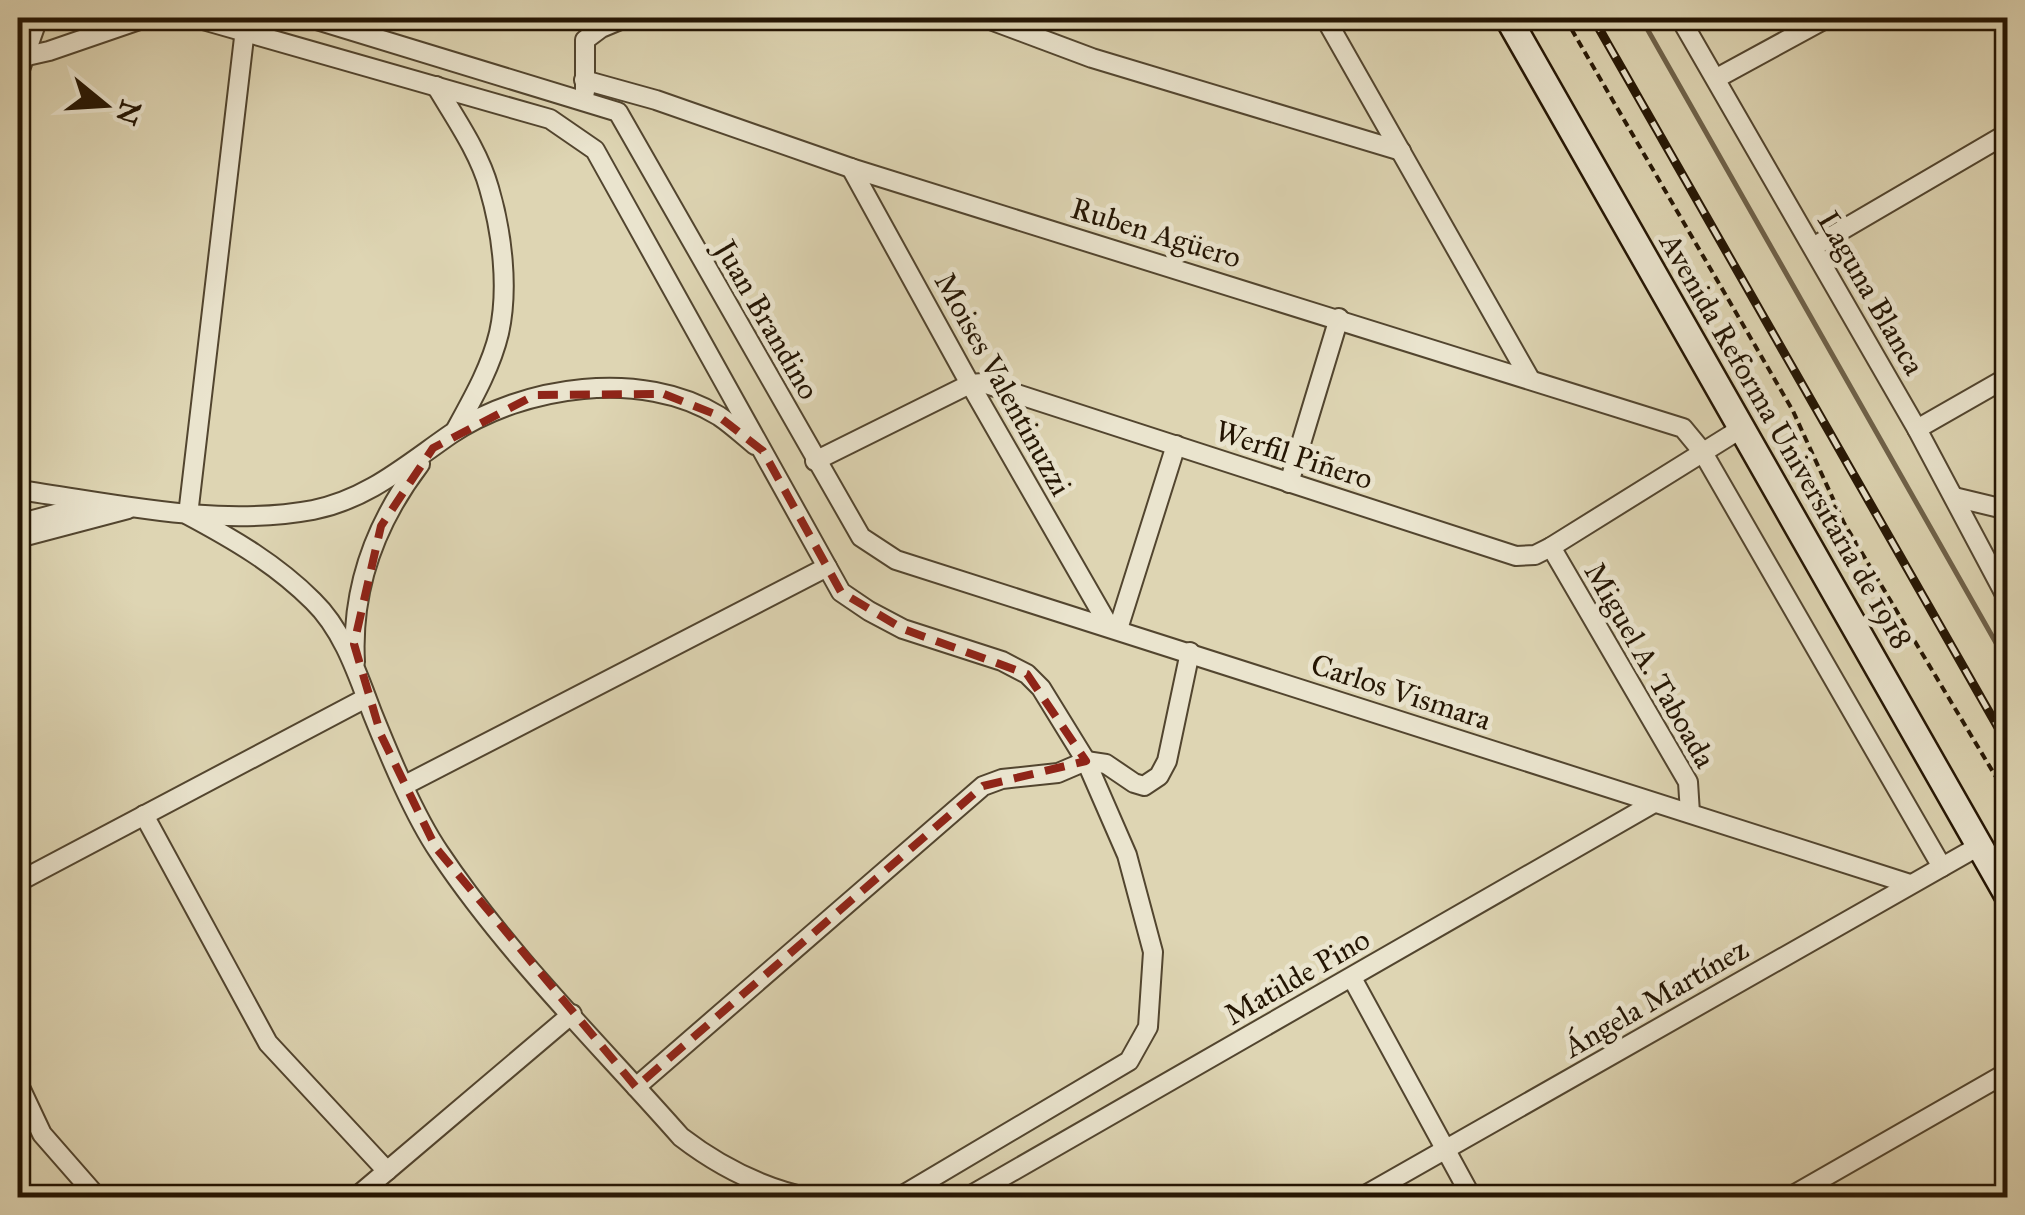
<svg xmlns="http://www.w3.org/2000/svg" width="2025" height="1215" font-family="'IM FELL Great Primer',serif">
<rect width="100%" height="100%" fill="#ded5b3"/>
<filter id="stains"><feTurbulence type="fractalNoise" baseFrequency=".002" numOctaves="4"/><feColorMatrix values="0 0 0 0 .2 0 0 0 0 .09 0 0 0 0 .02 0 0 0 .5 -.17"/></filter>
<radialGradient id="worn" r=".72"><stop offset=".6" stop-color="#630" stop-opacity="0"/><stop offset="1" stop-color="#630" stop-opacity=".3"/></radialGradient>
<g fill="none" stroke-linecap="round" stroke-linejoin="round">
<path stroke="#6e6149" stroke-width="5" d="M1641,18L2008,664"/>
<g stroke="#52452f" stroke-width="22">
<g id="street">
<path d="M196,18L550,119L595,150L841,592L869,611L903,629L1002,661L1027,674L1041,688L1086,761L1127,855L1153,952L1148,1027L1129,1061L898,1198"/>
<path d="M310,18L618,112L861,537L896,560L1910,884"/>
<path d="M985,18L1092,58L1401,151"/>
<path d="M1325,18L1530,379"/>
<path d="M1680,18L1917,429L2008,600"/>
<path d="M245,29L188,515C233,539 276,564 313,601C344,631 358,676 373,715C390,757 414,815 439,852C507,954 600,1045 681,1137C720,1167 762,1188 810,1198"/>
<path d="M18,58L49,51L145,18"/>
<path d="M18,75L38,18"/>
<path d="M1717,78L1827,18"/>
<path d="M584,80L656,100L851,168L1683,428L1702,451L1942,867"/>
<path d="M436,86C455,118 479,152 489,188C502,232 509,288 499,333C491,367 472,400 455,431"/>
<path d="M585,92V40L601,28L625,18"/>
<path d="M851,168L970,384L1109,626"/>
<path d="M1813,247L2008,133"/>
<path d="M1917,429L2008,377"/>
<path d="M815,461L970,384L983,383L1516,556L1535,555L1551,547L1742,428"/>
<path d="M1289,483L1339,318"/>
<path d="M18,490C114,503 215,528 313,510C368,499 406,465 451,434C523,386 642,368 719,416C731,424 743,435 755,445"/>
<path d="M1954,497L2008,510"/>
<path d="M18,524L92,504"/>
<path d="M18,538L128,509"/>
<path d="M1551,547L1688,782L1690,813"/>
<path d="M1118,629L1176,445"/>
<path d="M355,662C351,589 376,522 420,464"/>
<path d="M405,785L827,567"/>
<path d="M144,815L268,1043L387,1171"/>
<path d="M18,882L366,698"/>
<path d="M1352,978L1472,1198"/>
<path d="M18,1083L42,1134L98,1198"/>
<path d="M636,1087L983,786L1002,779L1058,773L1086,761L1106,764L1134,783L1144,786L1159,776L1167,761L1190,652"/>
<path d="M355,1198L572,1014"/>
<path d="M966,1198L1654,803"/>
<path d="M1360,1198L1979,846"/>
<path d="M1788,1198L2008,1072"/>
</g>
</g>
<g stroke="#241503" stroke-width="30">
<path id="secondary" d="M1508,18L2008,896"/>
</g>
<path stroke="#241503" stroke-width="4" stroke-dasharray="8 5" stroke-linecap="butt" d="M1565,18L1793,411L1844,523L2008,797"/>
<use href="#street" stroke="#eae4ce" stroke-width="18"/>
<use href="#secondary" stroke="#eae4ce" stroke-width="25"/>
<g stroke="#241503" stroke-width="9">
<path id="rail" d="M1593,18L2008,745"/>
</g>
<use href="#rail" stroke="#eae4ce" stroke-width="5" stroke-dasharray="15" stroke-linecap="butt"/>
</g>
<path fill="none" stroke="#8f2418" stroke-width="8" stroke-dasharray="20 12" stroke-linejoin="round" d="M664,394L717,415L763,451L841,592L903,629L1027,674L1086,761L983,786L636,1087L436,848L381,735L354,644L381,526L433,448L535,395Z"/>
<g text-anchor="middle" stroke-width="10" stroke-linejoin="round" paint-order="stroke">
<g font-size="30" fill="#241503" stroke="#eae4ce">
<text transform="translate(1156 233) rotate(17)" y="10">Ruben Agüero</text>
<text transform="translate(1871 293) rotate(60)" y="10">Laguna Blanca</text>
<text transform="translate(767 320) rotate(60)" y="10">Juan Brandino</text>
<text transform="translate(1003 384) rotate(61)" y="10">Moises Valentinuzzi</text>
<text transform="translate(1786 441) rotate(60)" y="10">Avenida Reforma Universitaria de 1918</text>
<text transform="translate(1294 455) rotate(18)" y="10">Werfil Piñero</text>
<text transform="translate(1650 665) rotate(60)" y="10">Miguel A. Taboada</text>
<text transform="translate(1401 692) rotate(18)" y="10">Carlos Vismara</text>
<text transform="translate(1297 977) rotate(-30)" y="10">Matilde Pino</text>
<text transform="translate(1656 998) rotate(-30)" y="10">Ángela Martínez</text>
</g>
</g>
<rect width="2025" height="1215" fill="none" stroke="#ded5b3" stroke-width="60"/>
<rect x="20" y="20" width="1985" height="1175" fill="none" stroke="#241503" stroke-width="5"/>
<rect x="30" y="30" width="1965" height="1155" fill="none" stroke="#241503" stroke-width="2.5"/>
<g transform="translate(105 105) rotate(108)" stroke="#eae4ce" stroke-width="8" paint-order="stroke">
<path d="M0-8L18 38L0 25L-18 38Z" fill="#241503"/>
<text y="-15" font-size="28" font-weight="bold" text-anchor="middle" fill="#241503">N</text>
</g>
<rect width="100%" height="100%" filter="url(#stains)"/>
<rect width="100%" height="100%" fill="url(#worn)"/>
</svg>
